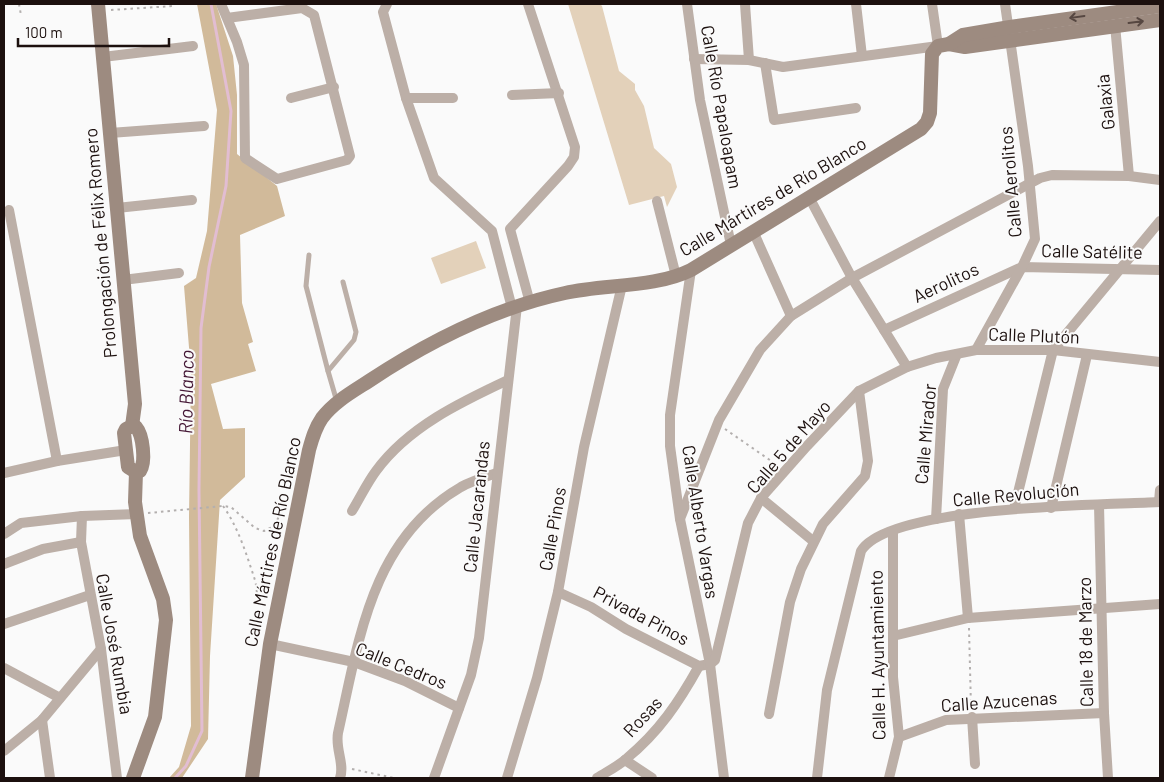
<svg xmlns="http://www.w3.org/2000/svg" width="1164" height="782" font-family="Barlow,sans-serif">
<rect width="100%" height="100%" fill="#fafafa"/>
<g fill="#e3d1ba">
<path d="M568,4H600L602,6L619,71L635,84V90L644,106L654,148L671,164L677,187L667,207L664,196L629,205Z"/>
<path d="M476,241L486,268L441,284L431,258Z"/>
</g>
<path fill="#d1ba9a" d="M197,4H216L233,56L237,95V154L277,186L285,216L240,235L242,303L253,342L248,344L256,371L211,384L223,429L245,428V477L220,500L210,656L208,739L182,778H169L179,767L191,726L189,517L191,372L184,286L196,278L207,231L217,110Z"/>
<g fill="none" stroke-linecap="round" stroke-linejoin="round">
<path stroke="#e2bdd2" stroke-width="3" d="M175,778L186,766L202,731L199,490L201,328L209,267L226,186L231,111L211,4"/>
<g stroke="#b3afae" stroke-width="2" stroke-dasharray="2.5 4" stroke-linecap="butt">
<path d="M19,4L21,15"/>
<path d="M111,10L173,6"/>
<path d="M725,429L777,465"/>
<path d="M223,506C238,527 246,553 254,577C259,591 255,607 263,619"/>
<path d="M148,513L223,506L231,507L255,528L264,531L274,526L286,503"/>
<path d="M969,628L971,708"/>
<path d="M352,769L394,778"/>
</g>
<g stroke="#bcafa7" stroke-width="5">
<path d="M309,255L306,286L328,371"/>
<path d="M337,402L328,371L354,340L356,332L343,282"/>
</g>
<g stroke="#bcafa7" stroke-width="10">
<path d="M221,4L237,42L244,65L245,158L277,179L347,160L350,156L314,15L302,8L227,18"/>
<path d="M387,4L383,12L406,98L434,178L492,231L512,308"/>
<path d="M528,4L575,147L574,157L568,166L510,229L530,303"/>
<path d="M687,4L700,100L731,245"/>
<path d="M745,4L749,60"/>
<path d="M856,4L862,56"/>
<path d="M1115,25L1129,176"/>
<path d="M103,57L193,46"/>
<path d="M694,59L749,60L783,67L938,46L932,4"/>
<path d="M765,63L774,120L856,108"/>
<path d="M512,95L559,93"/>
<path d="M291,98L334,87"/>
<path d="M406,98H453"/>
<path d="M110,133L204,126"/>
<path d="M809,197L852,278L907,367"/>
<path d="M657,201L676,276"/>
<path d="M117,208L192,200"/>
<path d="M9,210L57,461"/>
<path d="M753,231L791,316"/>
<path d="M691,270L670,415V446L680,519L710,664L724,778"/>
<path d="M123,280L179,273"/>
<path d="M884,330L1022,267L1160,270"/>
<path d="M976,350L1022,267L1035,239L1028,166L1005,4"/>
<path d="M4,473L57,461L126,450"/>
<path d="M761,498L813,541"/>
<path d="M1159,502L1160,490"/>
<path d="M1099,505L1104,713L1108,778"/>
<path d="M1051,508L1087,355"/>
<path d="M1014,509L1053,350L1160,221"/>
<path d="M352,511C360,498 367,483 376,471C408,427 461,402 508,380"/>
<path d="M959,514L968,618"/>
<path d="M82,516L81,542L101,649L117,778"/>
<path d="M680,519L719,420L760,350L791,316L852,278L1040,178L1052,175L1129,176L1160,180"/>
<path d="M936,519L943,389L957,354"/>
<path d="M4,534L21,523L82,516L137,514"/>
<path d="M4,564L43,549L81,542"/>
<path d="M558,592L591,607L626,629L699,666L710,664"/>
<path d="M4,624L90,595"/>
<path d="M893,636L968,618L1160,604"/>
<path d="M270,644L354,662L405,681L459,708"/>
<path d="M710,664L715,660L748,523L761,498L807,446L859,391L907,367L936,358L976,350H1053L1160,362"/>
<path d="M4,668L60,698"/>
<path d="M769,714L790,602L801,569L823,524L865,476L868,461L859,391"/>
<path d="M972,717L975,764"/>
<path d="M42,720L50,778"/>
<path d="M899,737L946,720L1104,713"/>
<path d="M4,751L42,720L101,649"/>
<path d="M625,760L652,778"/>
<path d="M340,778C345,764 335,749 338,733C359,640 371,539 461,487C472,481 485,477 497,473"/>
<path d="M434,778L471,675L479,638L517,306"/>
<path d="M507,778L537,678L558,592L584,447L622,285"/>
<path d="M597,778C606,772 617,767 626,759C659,732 679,702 699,666"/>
<path d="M817,778L827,690L861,551C889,505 1104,505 1160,502"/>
<path d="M889,778L899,737L893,677V531"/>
</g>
<g stroke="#9d8b80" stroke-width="14">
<path d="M98,4L135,404L132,426"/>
<path d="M949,44L965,47L1160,20"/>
<path d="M132,426L136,427C143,435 146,462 140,471L136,472"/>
<path d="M132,426L126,429L124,433L128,467L136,472"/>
<path d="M133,778L155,717L166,620L163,599L140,536L135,502L136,472"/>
<path d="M252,778L270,644L309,450C312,439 315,428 322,418C334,402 352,392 369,381C428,342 495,308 565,293C604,284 655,288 691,270L921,129L927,122L930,113L932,54L938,46L949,44L963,35L1010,27L1160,6"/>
</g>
</g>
<defs><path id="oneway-shaft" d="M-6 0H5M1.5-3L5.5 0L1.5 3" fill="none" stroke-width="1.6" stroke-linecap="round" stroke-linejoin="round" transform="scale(1.25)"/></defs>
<g stroke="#564741">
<use href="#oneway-shaft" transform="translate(1077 17) rotate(172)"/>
<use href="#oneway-shaft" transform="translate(1136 22) rotate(-7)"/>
</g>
<g text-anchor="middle" stroke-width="4" stroke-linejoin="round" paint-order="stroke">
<g font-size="18" fill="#1c100e" stroke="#fafafa">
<text transform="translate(1106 102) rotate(-96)" y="6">Galaxia</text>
<text transform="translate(721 107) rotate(80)" y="6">Calle Río Papaloapam</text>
<text transform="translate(1011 182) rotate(-95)" y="6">Calle Aerolitos</text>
<text transform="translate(773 197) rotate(-31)" y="6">Calle Mártires de Río Blanco</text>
<text transform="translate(101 243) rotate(-95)" y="6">Prolongación de Félix Romero</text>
<text transform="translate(1092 252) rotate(1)" y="6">Calle Satélite</text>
<text transform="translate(946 283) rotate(-25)" y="6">Aerolitos</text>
<text transform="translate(1034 336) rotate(2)" y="6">Calle Plutón</text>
<text transform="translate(926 434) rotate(-85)" y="6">Calle Mirador</text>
<text transform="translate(789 447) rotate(-49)" y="6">Calle 5 de Mayo</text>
<text transform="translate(1016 495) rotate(-5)" y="6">Calle Revolución</text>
<text transform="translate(477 507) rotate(-84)" y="6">Calle Jacarandas</text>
<text transform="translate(700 522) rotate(81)" y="6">Calle Alberto Vargas</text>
<text transform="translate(553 529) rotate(-80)" y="6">Calle Pinos</text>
<text transform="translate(273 542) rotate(-78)" y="6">Calle Mártires de Río Blanco</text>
<text transform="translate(641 616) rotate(28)" y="6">Privada Pinos</text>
<text transform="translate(1086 642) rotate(-91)" y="6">Calle 18 de Marzo</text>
<text transform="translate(114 644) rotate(80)" y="6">Calle José Rumbia</text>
<text transform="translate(878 655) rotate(-91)" y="6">Calle H. Ayuntamiento</text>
<text transform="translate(401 666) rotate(22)" y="6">Calle Cedros</text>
<text transform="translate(999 702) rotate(-4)" y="6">Calle Azucenas</text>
<text transform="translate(643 717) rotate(-47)" y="6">Rosas</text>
</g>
<g font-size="19" font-style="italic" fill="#441735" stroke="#fafafa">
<text transform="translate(186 392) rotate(-89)" y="7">Río Blanco</text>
</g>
</g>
<rect width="1164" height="782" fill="none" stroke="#1c100e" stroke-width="10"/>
<path d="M18 38v8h151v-8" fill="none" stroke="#1c100e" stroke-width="2.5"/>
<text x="25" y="38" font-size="15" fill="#1c100e" stroke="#fafafa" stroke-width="4" paint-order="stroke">100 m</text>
</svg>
